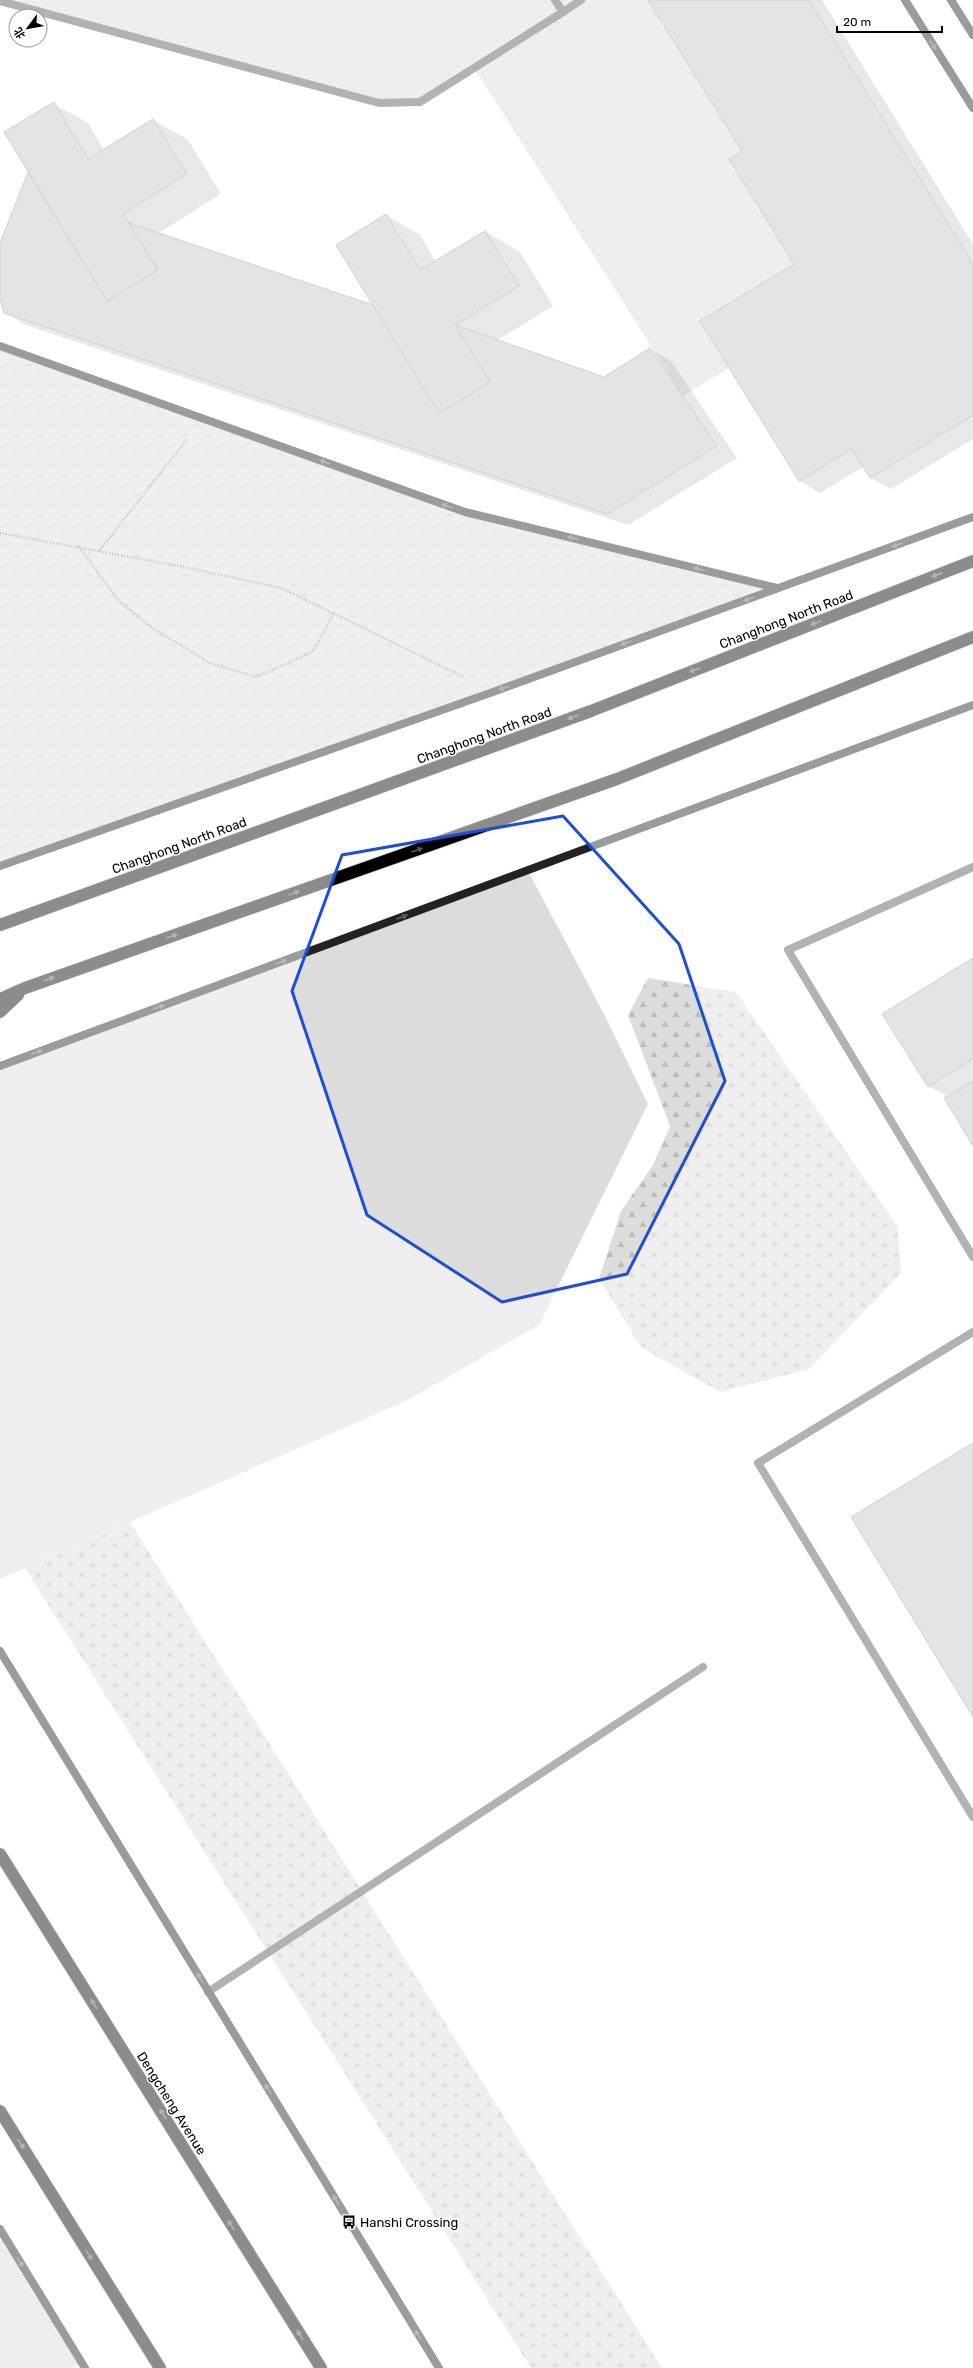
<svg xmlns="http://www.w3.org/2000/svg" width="973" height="2368" font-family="Rubik,'Noto Sans SC',sans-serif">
<defs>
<pattern id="grass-dots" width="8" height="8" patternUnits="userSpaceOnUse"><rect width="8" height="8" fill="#dcdcdc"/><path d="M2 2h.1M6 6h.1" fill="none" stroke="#bbb" stroke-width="1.8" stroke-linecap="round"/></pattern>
<pattern id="forest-firs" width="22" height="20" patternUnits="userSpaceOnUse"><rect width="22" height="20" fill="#dcdcdc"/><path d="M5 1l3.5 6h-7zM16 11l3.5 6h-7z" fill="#bbb"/></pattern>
<pattern id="park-tufts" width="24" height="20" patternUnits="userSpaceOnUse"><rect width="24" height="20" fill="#dcdcdc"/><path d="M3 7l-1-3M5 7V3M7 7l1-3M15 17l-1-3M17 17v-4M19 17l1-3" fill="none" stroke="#bbb"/></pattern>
</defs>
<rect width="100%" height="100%" fill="#fff"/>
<g fill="url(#grass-dots)">
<path d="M0,0H648L742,151L729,159L794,264L701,321L729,368L683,396L474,68L420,102L379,103Z"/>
<path d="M0,2229L82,2363L71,2368H0Z"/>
</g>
<g fill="url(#forest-firs)">
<path d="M648,978L736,992L898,1227L901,1273L809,1369L720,1392L642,1348L599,1279L621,1211L653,1165L670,1126L628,1015Z"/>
<path d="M130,1522L662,2368H531L25,1568Z"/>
</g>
<path fill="url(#park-tufts)" d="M0,346L465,512L778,588L0,866Z"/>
<path fill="#dcdcdc" d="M528,871L604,1014L648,1104L539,1325L408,1400L0,1579V1066Z"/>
<g fill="#0003">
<path d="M649,0H822L973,244V439L891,489L870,477L864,466L820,493L800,481L795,264L743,151Z"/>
<path d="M54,104L88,123L104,150L153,120L188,140L221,194L157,234L375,307L386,215L420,235L436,262L486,232L520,252L553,306L496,341L604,378L650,349L671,361L737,458L628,525L26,325L5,312L0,296V245L28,174L31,175Z"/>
<path d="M973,959V1144L948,1097L928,1086Z"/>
</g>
<g fill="#c4c4c4" stroke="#999">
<path d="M648,0H809L973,264V415L870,478L852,449L799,481L700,321L794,264L729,159L742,151Z"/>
<path d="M54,102L88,159L153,119L187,174L123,214L158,270L107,301L4,132Z"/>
<path d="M28,172L107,301L158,270L129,223L373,305L439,413L490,382L455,325L604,377L650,348L717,446L607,514L4,313L0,299V243Z"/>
<path d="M386,214L420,270L485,231L519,286L455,325L490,382L439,413L336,245Z"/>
<path d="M973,958V1059L928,1087L882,1014Z"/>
<path d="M973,1081V1146L944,1098Z"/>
<path d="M973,1443V1717L851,1517Z"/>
</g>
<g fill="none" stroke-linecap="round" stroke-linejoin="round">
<g stroke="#dbdbdb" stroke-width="14">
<g id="highway">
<path d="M0,925L591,711L973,561"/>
<path d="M0,999L25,988L617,779L973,637"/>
<path d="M0,1012L18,995"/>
<path d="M0,1854L321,2368"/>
<path d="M0,2111L160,2368"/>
</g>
</g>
<g stroke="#777" stroke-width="2.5" stroke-dasharray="1 2" stroke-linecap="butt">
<path d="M0,533L179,566L281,588L464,677"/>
<path d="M79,547L119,601L152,628L212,664L257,677L313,651L334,613"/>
<path d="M99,551L188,438"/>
</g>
<g stroke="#555" stroke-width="8">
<path d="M555,0L563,12L581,0"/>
<path d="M0,1L379,103L420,102L563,12"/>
<path d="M973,867L788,950L973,1257"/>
<path d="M973,1332L758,1463L973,1817"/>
<path d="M208,1992L703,1667"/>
</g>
<g stroke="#222" stroke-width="8">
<path d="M905,0L973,108"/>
<path d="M951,0L973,35"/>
<path d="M0,346L465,512L777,588"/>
<path d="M0,866L493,692L973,517"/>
<path d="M0,1066L973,705"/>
<path d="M0,1651L439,2368"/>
<path d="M0,2229L85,2368"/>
</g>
<use href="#highway" stroke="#000" stroke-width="12"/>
</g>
<defs><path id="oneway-solid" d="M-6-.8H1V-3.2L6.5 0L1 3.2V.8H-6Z"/></defs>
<g fill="#646464">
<use href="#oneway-solid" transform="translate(933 45) rotate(58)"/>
<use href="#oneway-solid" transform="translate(325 462) rotate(-160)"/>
<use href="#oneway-solid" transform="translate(447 506) rotate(-160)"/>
<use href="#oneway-solid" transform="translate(573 538) rotate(-166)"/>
<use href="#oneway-solid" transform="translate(897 545) rotate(160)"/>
<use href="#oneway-solid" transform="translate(699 569) rotate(-166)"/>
<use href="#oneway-solid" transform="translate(749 599) rotate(160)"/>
<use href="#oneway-solid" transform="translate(626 643) rotate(160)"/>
<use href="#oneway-solid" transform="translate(504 688) rotate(160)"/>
<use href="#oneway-solid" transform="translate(402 917) rotate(-20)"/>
<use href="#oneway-solid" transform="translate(281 962) rotate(-20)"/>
<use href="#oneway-solid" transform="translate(159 1007) rotate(-20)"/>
<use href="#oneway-solid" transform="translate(37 1052) rotate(-20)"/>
<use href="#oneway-solid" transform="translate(200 1978) rotate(-121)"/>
<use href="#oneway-solid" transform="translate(268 2089) rotate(-122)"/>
<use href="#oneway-solid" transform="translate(336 2200) rotate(-122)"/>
<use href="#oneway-solid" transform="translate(20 2262) rotate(59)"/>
<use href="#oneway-solid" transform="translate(418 2335) rotate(-121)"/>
</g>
<g fill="#595959">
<use href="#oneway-solid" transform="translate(937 575) rotate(159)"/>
<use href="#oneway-solid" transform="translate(816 623) rotate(159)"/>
<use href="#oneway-solid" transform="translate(695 670) rotate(159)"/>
<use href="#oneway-solid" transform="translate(573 717) rotate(160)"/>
<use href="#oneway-solid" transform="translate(417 850) rotate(-19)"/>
<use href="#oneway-solid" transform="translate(294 893) rotate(-19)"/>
<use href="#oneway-solid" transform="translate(172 936) rotate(-19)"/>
<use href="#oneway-solid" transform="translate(49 979) rotate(-19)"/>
<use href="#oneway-solid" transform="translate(94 2004) rotate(-122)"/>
<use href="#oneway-solid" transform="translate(163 2114) rotate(-122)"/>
<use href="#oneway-solid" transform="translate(21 2144) rotate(58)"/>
<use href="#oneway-solid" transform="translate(231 2225) rotate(-122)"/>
<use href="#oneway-solid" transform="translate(89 2255) rotate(58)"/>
<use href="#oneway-solid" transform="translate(300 2335) rotate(-122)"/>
</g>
<path d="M0 0H973V2368H0ZM563,816L679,944L725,1081L627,1274L502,1302L367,1215L292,991L342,855Z" fill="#fff" fill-opacity=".55" fill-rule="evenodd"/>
<path fill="none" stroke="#1d4ed8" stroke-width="3" stroke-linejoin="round" d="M563,816L679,944L725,1081L627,1274L502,1302L367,1215L292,991L342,855Z"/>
<defs>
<g id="bus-bare" transform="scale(1.08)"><path d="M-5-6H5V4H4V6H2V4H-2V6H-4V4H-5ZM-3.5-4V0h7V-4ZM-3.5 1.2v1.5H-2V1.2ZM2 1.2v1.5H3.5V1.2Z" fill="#000" stroke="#fff" stroke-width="2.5" paint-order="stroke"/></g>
</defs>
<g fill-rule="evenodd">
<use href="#bus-bare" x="349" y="2222"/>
</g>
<g text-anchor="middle" stroke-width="3" stroke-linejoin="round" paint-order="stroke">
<g font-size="13" fill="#000" stroke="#fff">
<text transform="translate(786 619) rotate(-21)" y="5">Changhong North Road</text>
<text transform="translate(484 735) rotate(-20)" y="5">Changhong North Road</text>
<text transform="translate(179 845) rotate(-20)" y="5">Changhong North Road</text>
<text transform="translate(172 2103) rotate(58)" y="5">Dengcheng Avenue</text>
</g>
<g font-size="13" fill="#000" stroke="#fff" text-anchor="start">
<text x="360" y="2227">Hanshi Crossing</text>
</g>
</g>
<g transform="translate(28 28) rotate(238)"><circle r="19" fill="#ffffff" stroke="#999999"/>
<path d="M0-3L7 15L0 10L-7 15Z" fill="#000000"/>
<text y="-6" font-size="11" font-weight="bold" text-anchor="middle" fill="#000000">北</text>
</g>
<path d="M837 26v6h105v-6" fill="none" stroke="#000000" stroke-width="2"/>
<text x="843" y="26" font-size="12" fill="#000000" stroke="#ffffff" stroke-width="3" paint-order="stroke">20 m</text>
</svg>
